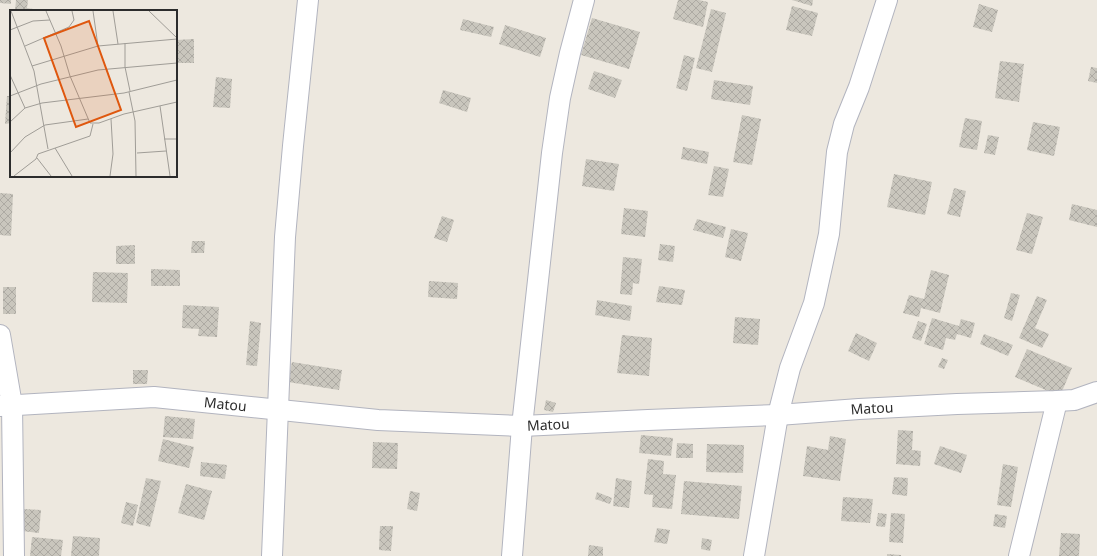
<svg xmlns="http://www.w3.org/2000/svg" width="1097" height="556" font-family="'Noto Sans',sans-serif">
<defs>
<pattern id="building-cross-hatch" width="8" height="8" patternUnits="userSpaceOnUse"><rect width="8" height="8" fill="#c9c6bd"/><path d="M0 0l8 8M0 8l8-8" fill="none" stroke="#adaaa3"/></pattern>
</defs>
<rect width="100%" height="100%" fill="#ede8df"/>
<g fill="url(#building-cross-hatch)">
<path d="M0,0H11V4L0,3Z"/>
<path d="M16,0H28L27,8L39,10V11H15Z"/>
<path d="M678,0H699L708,2L703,27L673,19Z"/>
<path d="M792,0H813L812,6Z"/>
<path d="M979,4L998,10L992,32L973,27Z"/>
<path d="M792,6L818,13L812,36L786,30Z"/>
<path d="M711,9L726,13L712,72L696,68Z"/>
<path d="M592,18L640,32L629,69L581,55Z"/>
<path d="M463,19L494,27L491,37L460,30Z"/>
<path d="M505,25L546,38L540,57L499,44Z"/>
<path d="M194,39V63H176V40Z"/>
<path d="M684,55L695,58L687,91L676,88Z"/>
<path d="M1000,61L1024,64L1019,102L995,98Z"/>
<path d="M1091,67L1097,68V83L1088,81Z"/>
<path d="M594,71L622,80L615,98L588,89Z"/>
<path d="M216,77L232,79L230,108L213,107Z"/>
<path d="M714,80L753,86L750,105L711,99Z"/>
<path d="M443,90L471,98L467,112L439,103Z"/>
<path d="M7,96H11V123L5,124Z"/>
<path d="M742,115L761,119L752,165L733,162Z"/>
<path d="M965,118L982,121L977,150L959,147Z"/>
<path d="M1033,122L1060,127L1054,156L1027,150Z"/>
<path d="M988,135L999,137L995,155L984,153Z"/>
<path d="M176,139H178L177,160H176Z"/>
<path d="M683,147L709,152L707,164L681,159Z"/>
<path d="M586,159L619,164L614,191L582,186Z"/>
<path d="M714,166L729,169L723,197L708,195Z"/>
<path d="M894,174L932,182L925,215L887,207Z"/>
<path d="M954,188L966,191L960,217L947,214Z"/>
<path d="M0,193L13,194L11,236L0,235Z"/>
<path d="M1072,204L1097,210V227L1069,220Z"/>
<path d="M624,208L648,211L645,237L621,234Z"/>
<path d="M1027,213L1043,217L1032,254L1016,250Z"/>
<path d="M442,216L454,220L447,242L434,238Z"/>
<path d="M697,219L726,227L723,238L693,230Z"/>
<path d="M731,229L748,233L741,261L725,257Z"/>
<path d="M192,241H205L204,253H191Z"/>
<path d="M660,244L675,246L673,262L658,260Z"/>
<path d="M135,245V264H116V246Z"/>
<path d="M623,257L642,259L639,284L633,283L632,295L620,294Z"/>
<path d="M151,269L180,270V286H151Z"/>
<path d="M931,270L949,275L940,313L921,308L919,317L903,313L909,295L924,299Z"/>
<path d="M93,272L128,273L127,303L92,302Z"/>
<path d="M429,281L458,283L457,299L428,297Z"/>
<path d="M659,286L685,290L682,305L656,302Z"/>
<rect x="3" y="287" width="13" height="27"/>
<path d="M1011,293L1020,295L1012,321L1004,318Z"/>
<path d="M1037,296L1047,300L1035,328L1049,334L1042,348L1019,338Z"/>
<path d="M597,300L632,306L630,321L595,315Z"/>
<path d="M183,305L219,307L217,337L198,336L199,329L182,328Z"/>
<path d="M735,317L760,319L758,345L733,343Z"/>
<path d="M932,318L959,326L961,319L975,323L971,338L957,334L955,340L946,338L943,350L924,344Z"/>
<path d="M250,321L261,323L257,366L246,365Z"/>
<path d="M918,321L927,324L921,341L912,338Z"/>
<path d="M856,333L877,343L869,361L848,351Z"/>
<path d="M984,334L1013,345L1008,356L980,344Z"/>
<path d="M622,335L652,338L649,376L617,373Z"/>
<path d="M1027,349L1072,368L1060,396L1015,377Z"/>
<path d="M942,358L948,360L944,369L938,367Z"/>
<path d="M292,362L342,370L339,390L288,382Z"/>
<path d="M133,370H148L147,384H133Z"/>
<path d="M546,400L556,403L553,412L544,410Z"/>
<path d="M165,416L195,419L193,439L163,437Z"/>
<path d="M898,430L913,431L912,450L921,451L920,466L896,464Z"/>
<path d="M641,435L673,438L671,456L639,453Z"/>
<path d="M830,436L846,439L840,481L803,476L807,446L828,450Z"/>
<path d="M163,439L194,447L189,468L158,461Z"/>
<path d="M373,442L398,443L397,469L372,468Z"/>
<path d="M677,443L693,444V458H676Z"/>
<path d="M707,444L744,445L743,473L706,472Z"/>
<path d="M940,446L967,455L961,473L934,464Z"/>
<path d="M648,459L664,461L663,474L676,475L672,509L652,507L653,495L644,494Z"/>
<path d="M201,462L227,465L225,479L200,476Z"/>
<path d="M1003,464L1018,467L1011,507L997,505Z"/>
<path d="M894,477L908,478L907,496L892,494Z"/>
<path d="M146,478L161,481L150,527L136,523Z"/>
<path d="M616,478L632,481L629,508L613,506Z"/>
<path d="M684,481L742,486L739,519L681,514Z"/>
<path d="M186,484L212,491L204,520L178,513Z"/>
<path d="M410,491L420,493L417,511L407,509Z"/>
<path d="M597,492L612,498L610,504L595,499Z"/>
<path d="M843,497L873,499L870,523L841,521Z"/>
<path d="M126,502L138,505L133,526L121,523Z"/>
<path d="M24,509L41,510L39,533L22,531Z"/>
<path d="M878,513L887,514L885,527L876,526Z"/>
<path d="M891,513L905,514L903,543L889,542Z"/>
<path d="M995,514L1007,516L1005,528L993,526Z"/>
<path d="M380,526H393L391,551L379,550Z"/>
<path d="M657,528L670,530L667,544L654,542Z"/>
<path d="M1061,533L1080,534L1079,556H1059Z"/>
<path d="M73,536L100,538L99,556H71Z"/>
<path d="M32,537L63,540L61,556H30Z"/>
<path d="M702,538L712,540L710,551L701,549Z"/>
<path d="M589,545L603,547V556H588Z"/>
<path d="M887,554L901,555V556H887Z"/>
</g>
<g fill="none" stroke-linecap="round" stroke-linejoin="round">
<g stroke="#b2b4bf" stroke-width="22">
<g id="minor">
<path d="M0,335L12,405L14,556"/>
<path id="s1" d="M0,406L154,397L378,420L522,426L648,420L778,415L859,409L957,404L1057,401L1074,400L1097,392"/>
<path d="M272,556L285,237L293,146L308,0"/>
<path d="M512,556L522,426L552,153L560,98L570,53L584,0"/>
<path d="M754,556L778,415L790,368L814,303L829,234L837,152L844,124L859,87L887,0"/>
<path d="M1019,556L1057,401"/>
</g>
</g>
<use href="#minor" stroke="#fff" stroke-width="20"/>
</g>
<g text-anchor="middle" stroke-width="3" stroke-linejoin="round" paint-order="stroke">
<g font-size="14" fill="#2c2c2c" stroke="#fff">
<text dy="5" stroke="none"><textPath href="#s1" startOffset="226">Matou</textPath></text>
<text dy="5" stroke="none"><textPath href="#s1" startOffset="874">Matou</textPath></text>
<text dy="5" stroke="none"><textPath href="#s1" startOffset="550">Matou</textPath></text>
</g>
</g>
<g transform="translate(10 10)">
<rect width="167" height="167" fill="#ede8df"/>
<path fill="none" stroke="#a09d97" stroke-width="1" d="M1,1L24,61L38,139M36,1L51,36L60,66L80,113H89L114,104L167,92M83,1L88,36M103,1L108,34M139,1L167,28M0,20L23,11L40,10M115,33V57L120,81M15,36L59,17L64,10L62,1M22,56L88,36L167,29M0,65L15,98M119,82L125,111L126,166M0,86L31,74L88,60L167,53M150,96L160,166M0,112L15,98L32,93L114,83L167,70M154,129H167M45,138L62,166M0,143L15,127L35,115L78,109M127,143L156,141M27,148L41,166M4,166L26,149L28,144L80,126L83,114M100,166L103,144L101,109"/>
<path fill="#df570e" fill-opacity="0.15" stroke="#df570e" stroke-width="2" d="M79,11L111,100L66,117L34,28Z"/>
<rect width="167" height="167" fill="none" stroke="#2c2c2c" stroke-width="2"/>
</g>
</svg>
